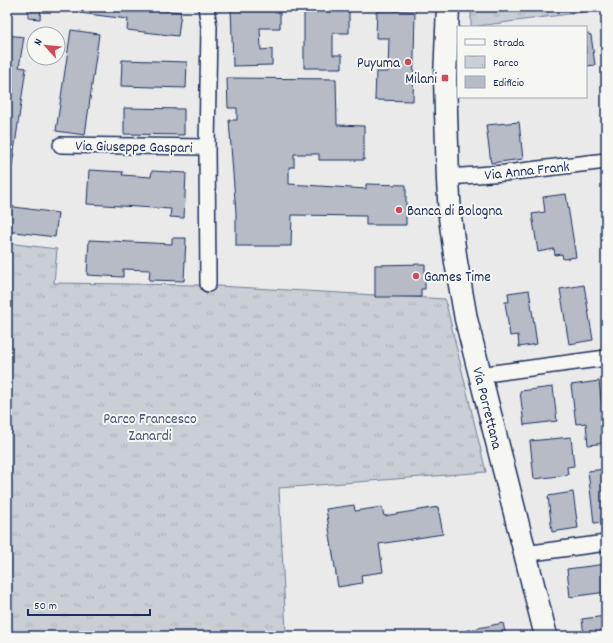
<svg xmlns="http://www.w3.org/2000/svg" width="613" height="643" font-family="Dekko,sans-serif">
<defs>
<pattern id="park-tufts" width="24" height="20" patternUnits="userSpaceOnUse"><rect width="24" height="20" fill="#caced5"/><path d="M3 7l-1-3M5 7V3M7 7l1-3M15 17l-1-3M17 17v-4M19 17l1-3" fill="none" stroke="#adb1b9"/></pattern>
</defs>
<rect width="100%" height="100%" fill="#e9eae9"/>
<filter id="ink" filterUnits="userSpaceOnUse"><feTurbulence type="fractalNoise" baseFrequency=".025" numOctaves="2"/><feDisplacementMap in="SourceGraphic" scale="8" xChannelSelector="R" yChannelSelector="G"/><feConvolveMatrix kernelMatrix="1 2 1 2 8 2 1 2 1" color-interpolation-filters="sRGB"/></filter>
<g filter="url(#ink)">
<g fill="url(#park-tufts)" stroke="#727e9a">
<path d="M471,7H606V9L471,27Z"/>
<path d="M7,243L57,249L54,283L200,285L445,299L486,472L279,488L286,633L271,636H7Z"/>
</g>
<g fill="#b6bbc6" stroke="#1b2f5e">
<path d="M28,7H41L40,19L28,18Z"/>
<path d="M80,7H131L181,12L178,36L127,30L128,19L79,13Z"/>
<path d="M231,7H280V28H260L261,50L272,49V65L233,66Z"/>
<path d="M304,7H349V33H333V55H342V68H304Z"/>
<path d="M377,10L415,11L413,101L375,100L376,72H388L389,38H376Z"/>
<path d="M71,30L99,34L85,135L56,131Z"/>
<path d="M586,33L591,35L595,65L586,66Z"/>
<path d="M7,35L24,37L19,67L26,68L7,201Z"/>
<path d="M122,60L187,62L186,88L121,86Z"/>
<path d="M227,78L336,79L337,125L364,126V160H319V154H294V167H289V184L366,189V184L406,185V225H366V216L292,215L291,246H236V213L229,120H237V108H228Z"/>
<path d="M124,108L184,109V135L124,134Z"/>
<path d="M519,122L523,159L491,163L486,125Z"/>
<path d="M89,170L123,172L122,175L151,177L152,171L186,173L184,218L170,217L171,209L87,204Z"/>
<path d="M566,194L576,257L563,259L562,254L555,255L554,249L538,252L532,214L545,212L543,197Z"/>
<path d="M7,206L58,213L55,237L7,231Z"/>
<path d="M172,238H186L184,281L149,280L150,270L123,269V277L87,275L89,240L172,244Z"/>
<path d="M425,264V289H421V297H375V265Z"/>
<path d="M584,285L593,340L569,344L560,289Z"/>
<path d="M529,290L537,344L519,347L518,335L510,336L505,302H509L508,293Z"/>
<path d="M599,381L606,443L588,445L586,423L576,424L571,385Z"/>
<path d="M553,387L557,421L524,425L520,391Z"/>
<path d="M571,437L574,466L567,467L568,475L534,479L530,441Z"/>
<path d="M606,469V522L594,523L588,471Z"/>
<path d="M573,492L578,528L552,532L548,496Z"/>
<path d="M354,505L355,511L382,507L384,516L438,507L443,534L379,544L383,572L361,575L362,583L338,587L326,509Z"/>
<path d="M606,564V592L570,597L567,569Z"/>
<path d="M606,616V636H584L582,619Z"/>
<path d="M503,623L506,636H440Z"/>
</g>
<g fill="none" stroke-linecap="round" stroke-linejoin="round">
<g stroke="#1b2f5e" stroke-width="18">
<g id="street">
<path d="M206,7L209,27L207,147L208,284"/>
<path d="M61,145L207,147"/>
<path d="M448,177L505,173L606,161"/>
<path d="M479,375L606,358"/>
<path d="M524,554L606,543"/>
</g>
</g>
<g stroke="#1b2f5e" stroke-width="25">
<path id="primary" d="M448,7L445,78L448,180L450,217L456,262L466,319L546,636"/>
</g>
<use href="#street" stroke="#f6f6f2" stroke-width="15"/>
<use href="#primary" stroke="#f6f6f2" stroke-width="22"/>
</g>
</g>
<g fill="#d1495b" stroke="#f6f6f2" stroke-width="1.5">
<circle cx="408" cy="62" r="4"/>
<rect x="441" y="74" width="8" height="8" rx="2"/>
<circle cx="399" cy="210" r="4"/>
<circle cx="416" cy="276" r="4"/>
</g>
<g text-anchor="middle" stroke-width="4" stroke-linejoin="round" paint-order="stroke">
<g font-size="15" fill="#1b2f5e" stroke="#f6f6f2" text-anchor="end">
<text x="400" y="67">Puyuma</text>
<text x="437" y="83">Milani</text>
<text x="407" y="215" text-anchor="start">Banca di Bologna</text>
<text x="424" y="281" text-anchor="start">Games Time</text>
</g>
<g font-size="15" fill="#1b2f5e" stroke="#f6f6f2">
<text transform="translate(134 146) rotate(1)" y="5">Via Giuseppe Gaspari</text>
<text transform="translate(527 170) rotate(-6)" y="5">Via Anna Frank</text>
<text transform="translate(488 408) rotate(76)" y="5">Via Porrettana</text>
</g>
<g font-size="15" fill="#47577c" stroke="#f6f6f2">
<text x="150" y="423">Parco Francesco<tspan x="150" dy="17">Zanardi</tspan></text>
</g>
</g>
<rect width="613" height="643" fill="none" stroke="#f6f6f2" stroke-width="24"/>
<rect x="12" y="12" width="589" height="619" fill="none" stroke="#1b2f5e" stroke-width="1.5" filter="url(#ink)"/>
<rect x="457" y="26" width="130" height="72" fill="#f6f6f2" stroke="#9ea6b7"/>
<rect x="465" y="39" width="20" height="6" fill="#f6f6f2" stroke="#9ea6b7"/>
<text x="493" y="46" font-size="12" fill="#1b2f5e">Strada</text>
<rect x="465" y="56" width="20" height="12" fill="url(#park-tufts)" stroke="#9ea6b7"/>
<text x="493" y="66" font-size="12" fill="#1b2f5e">Parco</text>
<rect x="465" y="76" width="20" height="12" fill="#b6bbc6" stroke="#9ea6b7"/>
<text x="493" y="86" font-size="12" fill="#1b2f5e">Edificio</text>
<g transform="translate(46 46) rotate(297)"><circle r="19" fill="#f6f6f2" stroke="#9ea6b7"/>
<path d="M0-3L7 15L0 10L-7 15Z" fill="#d1495b"/>
<text y="-6" font-size="11" font-weight="bold" text-anchor="middle" fill="#1b2f5e">N</text>
</g>
<path d="M28 609v6h122v-6" fill="none" stroke="#1b2f5e" stroke-width="2"/>
<text x="34" y="609" font-size="12" fill="#1b2f5e" stroke="#f6f6f2" stroke-width="3" paint-order="stroke">50 m</text>
</svg>
